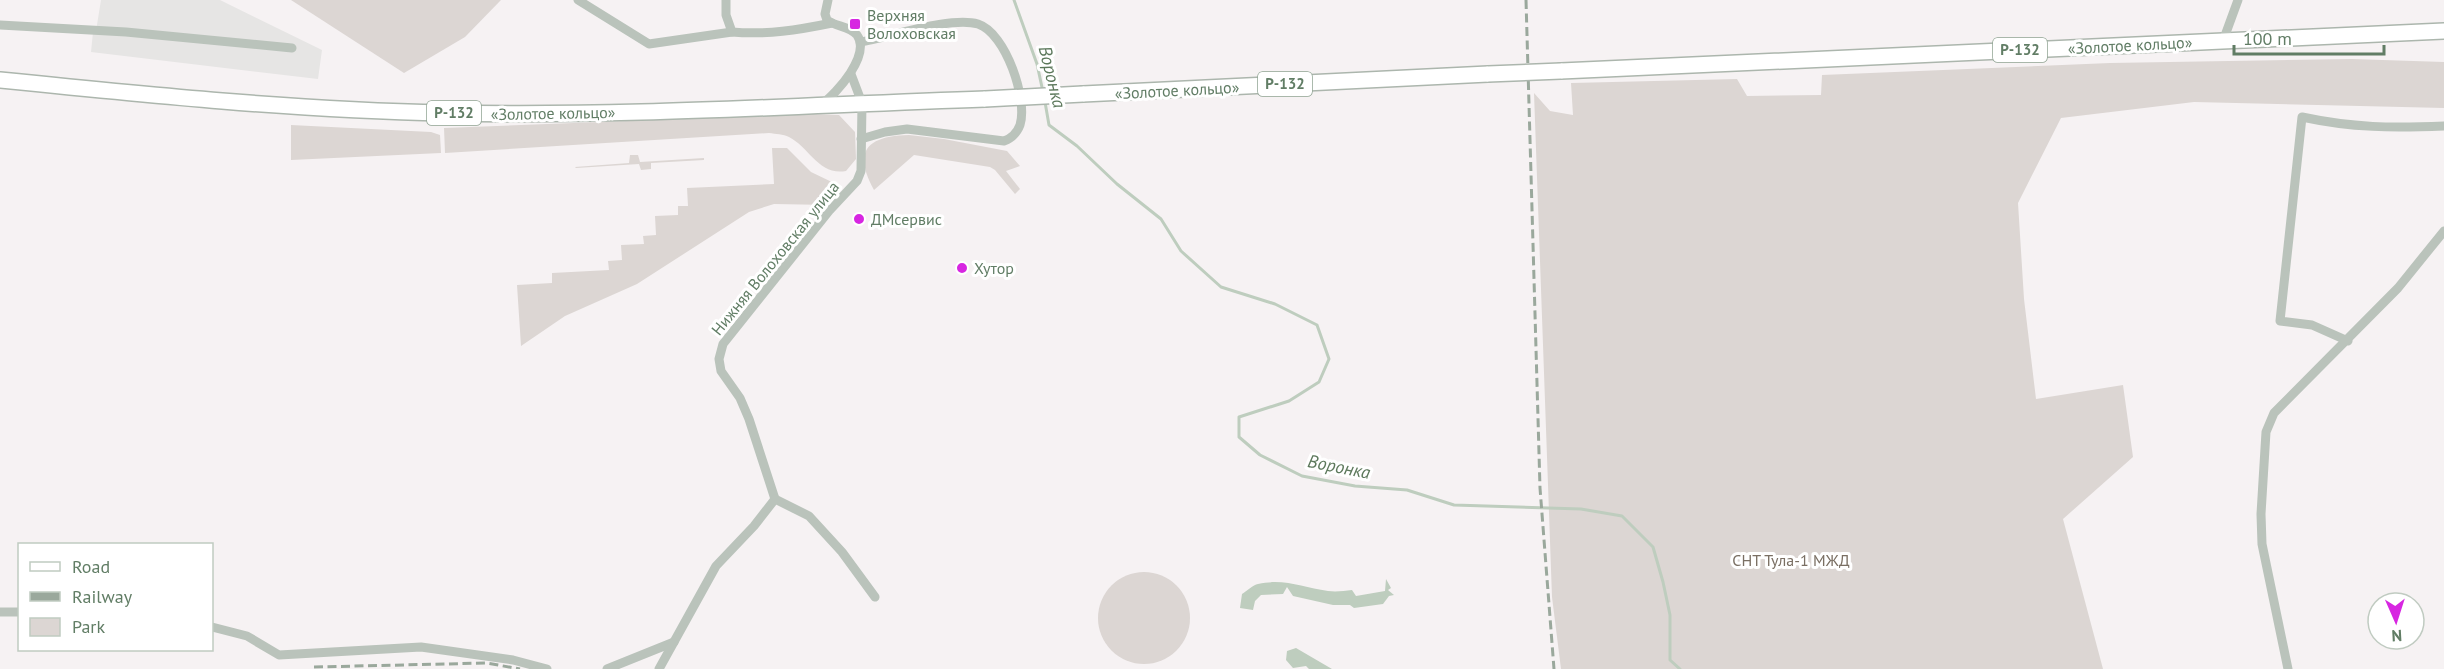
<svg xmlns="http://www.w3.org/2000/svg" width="2444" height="669" font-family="'PT Sans',sans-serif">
<rect width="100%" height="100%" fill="#f6f2f3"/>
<path fill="#e6e5e4" d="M101,0H220L322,50L318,79L91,52L93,32L96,31Z"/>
<g fill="#dcd6d3">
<path d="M291,0H501L465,37L404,73Z"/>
<path d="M2352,59L2444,62V108L2194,102L2061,118L2018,203L2024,299L2036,399L2123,385L2133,457L2063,519L2103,669H1561L1552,597L1534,93L1550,111L1573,115L1571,83L1737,79L1747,96L1821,95L1822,75L2110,63Z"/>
<path d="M813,114L839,115L855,132L856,159L846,171C819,176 809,147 789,137C783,134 776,134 769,133L445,153L444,128Z"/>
<path d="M291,125L431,132L440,135L441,153L291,160Z"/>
<path d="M909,135L944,139L1007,151L1020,166L1006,171L1020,189L1015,194L995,170L990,167L914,155L874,190C852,150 868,136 909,135Z"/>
<path d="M772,148H787L811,172L836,184L839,191L829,205L774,204L749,212L637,284L565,316L521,346L517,285L552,283V273L609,270L608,261L622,260L621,245L644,244L643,236L656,235L655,216L678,215V206H688L687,188L774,184Z"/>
<path d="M630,155H638L640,162L704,158V160L651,163V169L641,170L639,164L576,168L575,167L629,163Z"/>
<circle cx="1144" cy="618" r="46"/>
</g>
<g fill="#becdbe">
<path d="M1386,579L1391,588L1388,590L1394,595L1389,596L1383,604L1354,608L1350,605H1333L1293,596L1287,587L1283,594L1261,595L1255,601L1253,610L1240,608L1242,594C1247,591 1253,585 1258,584C1285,578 1303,588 1328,591C1336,592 1344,591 1352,590L1356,596L1385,591Z"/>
<path d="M1296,648L1332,669H1309L1306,666L1293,668L1286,660L1287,651Z"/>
</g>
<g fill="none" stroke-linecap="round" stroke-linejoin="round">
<g stroke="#becdbe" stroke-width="3">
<path d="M1014,0L1037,64L1043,92"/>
<path d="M1045,102L1049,125L1077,146L1117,184L1161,219L1181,251L1221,287L1275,304L1317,325L1329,359L1319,382L1289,401L1239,417V437L1260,455L1302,476L1355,486L1407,490L1454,505L1581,509L1622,516L1653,547L1663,582L1670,615V660L1680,669"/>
</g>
<g stroke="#acb6ad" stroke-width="18">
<g id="primary">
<path d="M1561,71L2444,31"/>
<path d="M0,80C148,95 296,110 445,113C625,117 805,105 985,99"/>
<path d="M1083,94L1488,74"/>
</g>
</g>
<g stroke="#bac3bb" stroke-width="9">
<path d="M578,0L649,44L732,32"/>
<path d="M726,0V15L732,32C767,35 798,30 832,23"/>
<path d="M0,25L126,32L292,48"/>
<path d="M2223,41L2238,0"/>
<path d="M860,42C890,37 951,16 978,24C1006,33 1028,100 1020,125C1017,133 1012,138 1004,141L907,129L885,132L861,139"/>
<path d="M822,104C837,93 871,55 857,35C850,26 836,27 827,20L825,14L828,0"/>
<path d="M2348,341L2312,325L2280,321L2302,117C2353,128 2392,128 2444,126"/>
<path d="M775,499L749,419L740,398L721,371L719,359L723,344L829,211L857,181L861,171L862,103L851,74"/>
<path d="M775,499L809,516L842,552L875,597"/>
<path d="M0,612H20"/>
<path d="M212,627L247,636L279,655L421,647L513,660L547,669"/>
<path d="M607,669L674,642"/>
<path d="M659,669L716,566L754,526L775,499"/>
<path d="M2288,669L2262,544L2261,514L2266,432L2274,413L2398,288L2444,231"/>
</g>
<use href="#primary" stroke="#fff" stroke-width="15"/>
<g stroke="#9aa89c" stroke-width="3" stroke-dasharray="9 4.5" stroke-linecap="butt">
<path d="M1526,0L1540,488L1554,669"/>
<path d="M314,667L487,663L520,669"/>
</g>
<g stroke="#acb6ad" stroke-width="18" stroke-linecap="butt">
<g id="primary-bridge">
<path d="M1488,74L1561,71"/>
<path d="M985,99L1083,94"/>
</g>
</g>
<use href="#primary-bridge" stroke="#fff" stroke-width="15"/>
</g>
<g fill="#d726e1" stroke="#fff" stroke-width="2">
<rect x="849" y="18" width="12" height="12" rx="3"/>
<circle cx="859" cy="219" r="6"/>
<circle cx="962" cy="268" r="6"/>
</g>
<g text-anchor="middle" stroke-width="6" stroke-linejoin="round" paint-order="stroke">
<g fill="#fff" stroke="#90a493" stroke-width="1.5">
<rect x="1993" y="38" width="54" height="24" rx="4.5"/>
<rect x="1258" y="72" width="54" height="24" rx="4.5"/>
<rect x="427" y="101" width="54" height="24" rx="4.5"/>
</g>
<g font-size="15" font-weight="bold" fill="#617d65">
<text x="2020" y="55">Р-132</text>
<text x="1285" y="89">Р-132</text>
<text x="454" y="118">Р-132</text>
</g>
<g font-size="16" fill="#617d65" stroke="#fff" text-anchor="start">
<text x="867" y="21">Верхняя<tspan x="867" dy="18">Волоховская</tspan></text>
<text x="871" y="225">ДМсервис</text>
<text x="974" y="274">Хутор</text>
</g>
<g font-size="16" fill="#617d65" stroke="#fff">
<text transform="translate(2130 45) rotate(-3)" y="6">«Золотое кольцо»</text>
<text transform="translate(1177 90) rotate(-3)" y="6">«Золотое кольцо»</text>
<text transform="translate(553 113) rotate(-1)" y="6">«Золотое кольцо»</text>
<text transform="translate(775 258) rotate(-51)" y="6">Нижняя Волоховская улица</text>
</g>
<g font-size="16" fill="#7a6f63" stroke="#fff">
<text x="1791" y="566">СНТ Тула-1 МЖД</text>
</g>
<g font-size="18" font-style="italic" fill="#5c785b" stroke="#fff">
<text transform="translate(1052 77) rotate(76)" y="6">Воронка</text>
<text transform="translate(1339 467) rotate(11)" y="6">Воронка</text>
</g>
</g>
<rect x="18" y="543" width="195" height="108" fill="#ffffff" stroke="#c0cbc1" stroke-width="1.5"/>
<rect x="30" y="562" width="30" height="9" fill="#ffffff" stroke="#c0cbc1" stroke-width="1.5"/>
<text x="72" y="573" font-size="18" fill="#617d65">Road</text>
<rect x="30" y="592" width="30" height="9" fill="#9aa89c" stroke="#c0cbc1" stroke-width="1.5"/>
<text x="72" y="603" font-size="18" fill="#617d65">Railway</text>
<rect x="30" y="618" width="30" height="18" fill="#dcd6d3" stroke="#c0cbc1" stroke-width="1.5"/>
<text x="72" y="633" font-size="18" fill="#617d65">Park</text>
<g transform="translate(2396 621) rotate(177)"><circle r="28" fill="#ffffff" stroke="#c0cbc1" stroke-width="1.5"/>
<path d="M0-4.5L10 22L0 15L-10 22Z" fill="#d726e1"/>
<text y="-9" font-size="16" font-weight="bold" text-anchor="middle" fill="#617d65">N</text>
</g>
<path d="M2234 45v9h150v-9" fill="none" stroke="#617d65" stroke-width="3"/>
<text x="2243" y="45" font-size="18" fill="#617d65" stroke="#ffffff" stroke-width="4.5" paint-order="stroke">100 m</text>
</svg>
